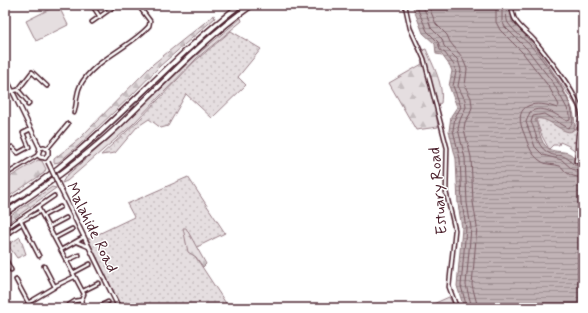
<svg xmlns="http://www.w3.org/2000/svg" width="588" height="313" font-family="Mynerve,sans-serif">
<defs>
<pattern id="grass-dots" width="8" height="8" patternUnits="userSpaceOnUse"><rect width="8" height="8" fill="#e5dee0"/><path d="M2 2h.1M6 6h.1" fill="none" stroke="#c6bec0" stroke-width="1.8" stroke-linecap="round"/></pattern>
<pattern id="forest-firs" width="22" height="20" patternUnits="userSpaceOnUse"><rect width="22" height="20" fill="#e5dee0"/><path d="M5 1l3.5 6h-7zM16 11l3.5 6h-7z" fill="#c6bec0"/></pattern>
<pattern id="wetland-marsh" width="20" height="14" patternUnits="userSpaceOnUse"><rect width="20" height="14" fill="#e5dee0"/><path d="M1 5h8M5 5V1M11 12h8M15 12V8" fill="none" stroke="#c6bec0"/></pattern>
<pattern id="water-rules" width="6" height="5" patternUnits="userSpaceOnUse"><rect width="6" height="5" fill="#c1b3b6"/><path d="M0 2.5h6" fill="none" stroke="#9f9194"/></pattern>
</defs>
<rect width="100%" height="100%" fill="#fff"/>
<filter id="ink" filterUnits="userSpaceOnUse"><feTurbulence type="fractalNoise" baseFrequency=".025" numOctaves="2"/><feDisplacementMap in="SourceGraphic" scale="8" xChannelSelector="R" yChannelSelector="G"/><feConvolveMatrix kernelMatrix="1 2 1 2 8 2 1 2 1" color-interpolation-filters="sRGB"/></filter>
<g filter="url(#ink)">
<g fill="url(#grass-dots)" stroke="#987e86">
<path d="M231,31L261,49L238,77L246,85L212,118L186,94L168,126L161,128L149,119L137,127L115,153L101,155L139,120L194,62Z"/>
<path d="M539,118H543L572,131L579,126L576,141L573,142L577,144V153C572,147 567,145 560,142L559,145H553L549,149L542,136L536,120Z"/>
<path d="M188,177L225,233L191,250L229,308H121L88,239L134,217L127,204Z"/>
<path d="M20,237L26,254L17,258L8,245Z"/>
</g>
<g fill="url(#forest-firs)" stroke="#987e86">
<path d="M214,15L215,18L160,66L132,95L78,146L59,162L54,163V159L79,139L153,64Z"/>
<path d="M241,18L242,21L197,58L132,125L67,181L62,183L66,176L110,138L192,59Z"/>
<path d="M426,49C433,66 444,84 441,103L435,106L438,127L416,130L389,83L422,64L421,61L425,58L423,50Z"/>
<path d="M38,160L42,161L46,169L44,173L5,199V180Z"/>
<path d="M52,187L56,188L5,225V219Z"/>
<path d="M183,228H186L206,264L203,267L196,257L188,252Z"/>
</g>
<path fill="url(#wetland-marsh)" stroke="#987e86" d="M511,5C512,10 513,16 515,20C519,27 527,32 532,38C549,57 585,100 580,126L574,129L579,118L577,107L533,43L512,22Z"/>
<g fill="#e5dee0" stroke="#987e86">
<path d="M58,5L68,25L36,41L26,21Z"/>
<path d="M449,297L455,308H424Z"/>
</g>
<path fill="url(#water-rules)" stroke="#91787e" d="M412,5H511L512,22C529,36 588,112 572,131C564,136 549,116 536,119L535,120C540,129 539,142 549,149C558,154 572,148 576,162L583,163V308H464L457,286L462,228L458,204L456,159L449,131L451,116L457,107L449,86L452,71L450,66L442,55L436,54L435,44L423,33Z"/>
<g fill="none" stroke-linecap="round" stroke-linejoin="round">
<g stroke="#7a5a63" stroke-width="1">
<path d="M416,5L427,31L438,42L440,50L445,53L454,65L456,72L453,86L461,107L455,117L453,130L460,159L462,203L466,228L461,286L467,308"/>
<path d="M422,5L427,15L431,28L442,39L444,46L458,60L461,70L458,86L465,100L466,107L460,120L458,129L465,158L467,203L471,228L466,285L472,308"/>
<path d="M428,5L436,24L447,35L450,42L462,57L467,69L465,86L471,98L472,107L470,114L465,122L464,129L471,157L473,202L477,227L472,285L478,308"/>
<path d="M496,5V22L500,30L523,53L549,87L559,105L557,108C536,100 512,103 523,131C528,142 529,154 542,162C547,165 554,164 560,166C563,167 563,170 566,172C570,176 577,177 583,178"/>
<path d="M502,5V21L505,27L527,49L554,84L570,114V120L567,121C556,115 543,104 530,112L526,122L535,147L543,155L562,160L572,169L583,172"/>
<path d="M507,5C506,10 506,19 508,23C514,32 523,38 530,45C541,57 588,116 568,128L544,114L533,116L531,122C536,131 536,145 547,152C559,160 560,149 574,165L583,166"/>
</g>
<g stroke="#4a1f2b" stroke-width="5.5">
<g id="minor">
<path d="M92,5L100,17"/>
<path d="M405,5L410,28L424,59L447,148L446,192L455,230L449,287L457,308"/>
<path d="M512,5C511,23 524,29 534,40C547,56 582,98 582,119C581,125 578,131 578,137C577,145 578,152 576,161L583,164"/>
<path d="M92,22L116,5"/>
<path d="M18,90L29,103L28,105"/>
<path d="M13,91L18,90L32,72L47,86"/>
<path d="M74,113C77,104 76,94 80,86C93,60 131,47 149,26L150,21L138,5"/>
<path d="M47,149L68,124"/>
<path d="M5,151L12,147L18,153L29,147L23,133L31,129"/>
<path d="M5,175L38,155"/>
<path d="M54,196L38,207L84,294L81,301L85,308"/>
<path d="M43,216L60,207"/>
<path d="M20,219L39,256"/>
<path d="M23,220L39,212"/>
<path d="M49,227L66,218"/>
<path d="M5,229L38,207"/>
<path d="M5,235L20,225"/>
<path d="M55,238L72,229"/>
<path d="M77,242L89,247"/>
<path d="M61,250L84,237"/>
<path d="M5,258L11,270"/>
<path d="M66,261L79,255"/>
<path d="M73,273L90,264"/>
<path d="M16,280L31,308"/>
<path d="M55,286L74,277"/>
<path d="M83,291L99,283"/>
<path d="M28,303L55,287L44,266"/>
<path d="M64,308L75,301L81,300"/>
<path d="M96,308L108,302"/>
</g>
</g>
<g stroke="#4a1f2b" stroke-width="6">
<g id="major">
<path d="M5,76L40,148"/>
<path d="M40,148L44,147L48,150V154L45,158"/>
<path d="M40,148L38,155L40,157L45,158"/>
<path d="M61,190L119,308"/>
</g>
</g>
<g stroke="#4a1f2b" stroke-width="7">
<g id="highway">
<path d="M5,205C93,153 158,68 240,5"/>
<path d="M5,213C43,188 80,161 114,130C160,87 200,41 252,5"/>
</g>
</g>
<use href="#minor" stroke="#fff" stroke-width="2.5"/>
<use href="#major" stroke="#fff" stroke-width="3"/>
<use href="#highway" stroke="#fff" stroke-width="4"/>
<g stroke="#4a1f2b" stroke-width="6" stroke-linecap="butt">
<path id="major-bridge" d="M48,162L61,190"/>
</g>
<use href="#major-bridge" stroke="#fff" stroke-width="3"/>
</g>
</g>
<g text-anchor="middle" stroke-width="3" stroke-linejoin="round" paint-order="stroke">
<g font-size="16" fill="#4a1f2b" stroke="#fff">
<text transform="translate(437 191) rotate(-95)" y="6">Estuary Road</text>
<text transform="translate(93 227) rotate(64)" y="6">Malahide Road</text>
</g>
</g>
<rect width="588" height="313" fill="none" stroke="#fff" stroke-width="20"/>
<rect x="10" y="10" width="568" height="293" fill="none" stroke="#4a1f2b" stroke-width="1.5" filter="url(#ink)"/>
</svg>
